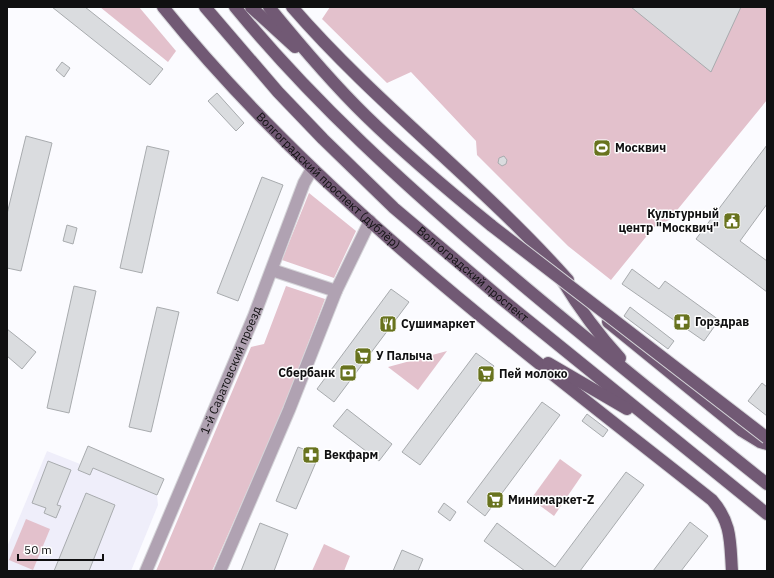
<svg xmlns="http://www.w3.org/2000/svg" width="774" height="578" font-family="'IBM Plex Sans',sans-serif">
<rect width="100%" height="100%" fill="#fbfbff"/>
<path fill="#efeefa" d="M47,451L80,464L78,470L90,475L93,468L157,495L158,505L131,571H7V547Z"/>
<g fill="#e3c1cc">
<path d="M100,7H139L176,51L168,62Z"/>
<path d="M330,7H767V100L669,220L654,227L611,280L568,246L477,155L476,141L411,72L387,83L322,19Z"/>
<path d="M309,193L356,231L334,278L282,260Z"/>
<path d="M286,286L325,299L284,407L212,571H156L251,347L264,344Z"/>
<path d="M447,351L418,390L388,367Z"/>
<path d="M560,459L582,475L554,516L531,499Z"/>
<path d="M26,519L50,529L33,570L9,560Z"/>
<path d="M324,544L350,556L344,571H312Z"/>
</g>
<g fill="#dadcdf" stroke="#a8abae">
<path d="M52,7H85L163,69L150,85Z"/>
<path d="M631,7H741L711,72Z"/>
<path d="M62,62L70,68L64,77L56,70Z"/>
<path d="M217,93L244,123L236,131L208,101Z"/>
<path d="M26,136L52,143L21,271L7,268V214Z"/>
<path d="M767,145V204L740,241L767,261V292L696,239Z"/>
<path d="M147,146L169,151L142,273L120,268Z"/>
<path d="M504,156L507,160L506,164L502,166L498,163L499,158Z"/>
<path d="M262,177L283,185L238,301L217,293Z"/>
<path d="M67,225L77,228L73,244L63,241Z"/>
<path d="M632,269L659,289L665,281L719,320L704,341L622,284Z"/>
<path d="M74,286L96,291L69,413L47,408Z"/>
<path d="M391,289L409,302L334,402L317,389Z"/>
<path d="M157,307L179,312L151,432L129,427Z"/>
<path d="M630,307L674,341L668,349L624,316Z"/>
<path d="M7,329L36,352L22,369L7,356Z"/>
<path d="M476,353L494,366L420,465L402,452Z"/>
<path d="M762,383L767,387V416L748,401Z"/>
<path d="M542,402L560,415L485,516L467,502Z"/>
<path d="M347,409L392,444L379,461L333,426Z"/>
<path d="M587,414L608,430L603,437L582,421Z"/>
<path d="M88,446L164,479L157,495L93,468L90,475L78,470Z"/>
<path d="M298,447L319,455L296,509L276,501Z"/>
<path d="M48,461L71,470L57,505L61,506L56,518L44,513L46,508L32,503Z"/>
<path d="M626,472L644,485L580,571H525L484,541L497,523L555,567Z"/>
<path d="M86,493L115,505L89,571H54Z"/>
<path d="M444,503L456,512L450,521L438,512Z"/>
<path d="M690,522L708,536L681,571H653Z"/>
<path d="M260,523L288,534L274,571H241Z"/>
<path d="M402,550L423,559L418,571H393Z"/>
</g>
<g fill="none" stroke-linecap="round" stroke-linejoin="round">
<g stroke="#d5d5d9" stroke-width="14">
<g id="minor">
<path d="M272,270L336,291"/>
<path id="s1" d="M146,571L254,316L304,183L312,169"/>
<path d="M220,571L289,410L336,291L370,221"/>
</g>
</g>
<g stroke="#d5d5d9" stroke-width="14">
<g id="major">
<path id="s2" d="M163,7C318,199 520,348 712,500C732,523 730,542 732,571"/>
<path id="s3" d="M205,7L278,92L323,139L394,208L504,301L767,514"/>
<path d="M235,7C314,103 405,185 500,266C587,340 677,412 767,484"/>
<path d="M251,7L295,47"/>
<path d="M269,7C300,45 331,82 366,116C406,155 449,191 492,226"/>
<path d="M292,7C377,105 482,183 568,280"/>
<path d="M562,280C579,308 598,334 620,358"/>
<path d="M608,322L742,431L760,442L767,444"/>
<path d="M548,363L627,409"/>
</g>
</g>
<use href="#minor" stroke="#b0a2b2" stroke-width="12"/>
<use href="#major" stroke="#715974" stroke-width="12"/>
<g stroke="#d5d5d9" stroke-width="14" stroke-linecap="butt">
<path id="major-bridge" d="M492,226L767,438"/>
</g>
<use href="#major-bridge" stroke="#715974" stroke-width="12"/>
</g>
<defs>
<g id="stadium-square" transform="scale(0.9)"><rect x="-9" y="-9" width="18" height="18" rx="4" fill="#68731e" stroke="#fff"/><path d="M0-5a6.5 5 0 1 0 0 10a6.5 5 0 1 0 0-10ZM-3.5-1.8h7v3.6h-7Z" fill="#fff"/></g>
<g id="civic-square" transform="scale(0.9)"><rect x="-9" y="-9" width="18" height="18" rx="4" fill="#68731e" stroke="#fff"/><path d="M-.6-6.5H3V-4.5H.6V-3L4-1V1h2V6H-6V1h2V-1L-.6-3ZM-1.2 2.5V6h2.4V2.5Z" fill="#fff"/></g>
<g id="pharmacy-square" transform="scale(0.9)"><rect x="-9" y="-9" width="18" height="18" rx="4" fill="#68731e" stroke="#fff"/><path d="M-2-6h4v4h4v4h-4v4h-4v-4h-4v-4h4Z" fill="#fff"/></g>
<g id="restaurant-square" transform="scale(0.9)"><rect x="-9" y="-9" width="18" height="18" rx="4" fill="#68731e" stroke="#fff"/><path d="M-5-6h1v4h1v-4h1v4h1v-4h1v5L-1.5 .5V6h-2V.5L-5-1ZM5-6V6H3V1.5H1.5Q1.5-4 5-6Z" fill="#fff"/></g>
<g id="supermarket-square" transform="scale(0.9)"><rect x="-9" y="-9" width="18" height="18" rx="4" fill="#68731e" stroke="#fff"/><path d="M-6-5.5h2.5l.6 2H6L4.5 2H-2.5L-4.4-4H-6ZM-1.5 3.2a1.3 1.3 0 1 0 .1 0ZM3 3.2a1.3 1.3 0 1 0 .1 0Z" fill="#fff"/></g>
<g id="bank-square" transform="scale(0.9)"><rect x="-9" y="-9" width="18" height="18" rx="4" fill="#68731e" stroke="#fff"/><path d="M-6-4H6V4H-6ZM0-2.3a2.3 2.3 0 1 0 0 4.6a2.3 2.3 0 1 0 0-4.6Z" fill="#fff"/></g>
</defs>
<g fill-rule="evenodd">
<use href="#stadium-square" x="602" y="148"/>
<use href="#civic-square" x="732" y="221"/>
<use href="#pharmacy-square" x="682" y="322"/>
<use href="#restaurant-square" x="388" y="324"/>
<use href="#supermarket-square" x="363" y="356"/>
<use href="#bank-square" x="348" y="373"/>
<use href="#supermarket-square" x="486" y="374"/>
<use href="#pharmacy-square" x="311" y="455"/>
<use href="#supermarket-square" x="495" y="500"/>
</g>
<g text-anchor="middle" stroke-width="3" stroke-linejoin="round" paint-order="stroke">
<g font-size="12" font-weight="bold" fill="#101011" stroke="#fff" text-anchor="start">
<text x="615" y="152">Москвич</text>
<text x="719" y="218" text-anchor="end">Культурный<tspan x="719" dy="14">центр "Москвич"</tspan></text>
<text x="695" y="326">Горздрав</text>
<text x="401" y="328">Сушимаркет</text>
<text x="376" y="360">У Палыча</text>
<text x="335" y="377" text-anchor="end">Сбербанк</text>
<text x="499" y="378">Пей молоко</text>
<text x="324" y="459">Векфарм</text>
<text x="508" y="504">Минимаркет-Z</text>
</g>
<g font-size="12" fill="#101011" stroke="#fff">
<text dy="4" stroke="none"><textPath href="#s2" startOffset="240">Волгоградский проспект (дублёр)</textPath></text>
<text dy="4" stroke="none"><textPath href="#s3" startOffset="379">Волгоградский проспект</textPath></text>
<text dy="4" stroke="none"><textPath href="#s1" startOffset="218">1-й Саратовский проезд</textPath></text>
</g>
</g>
<rect width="774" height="578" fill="none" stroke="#101011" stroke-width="16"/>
<path d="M18 554v6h85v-6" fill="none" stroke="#101011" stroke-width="2"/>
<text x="24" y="554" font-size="12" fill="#101011" stroke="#ffffff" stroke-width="3" paint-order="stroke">50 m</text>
</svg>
